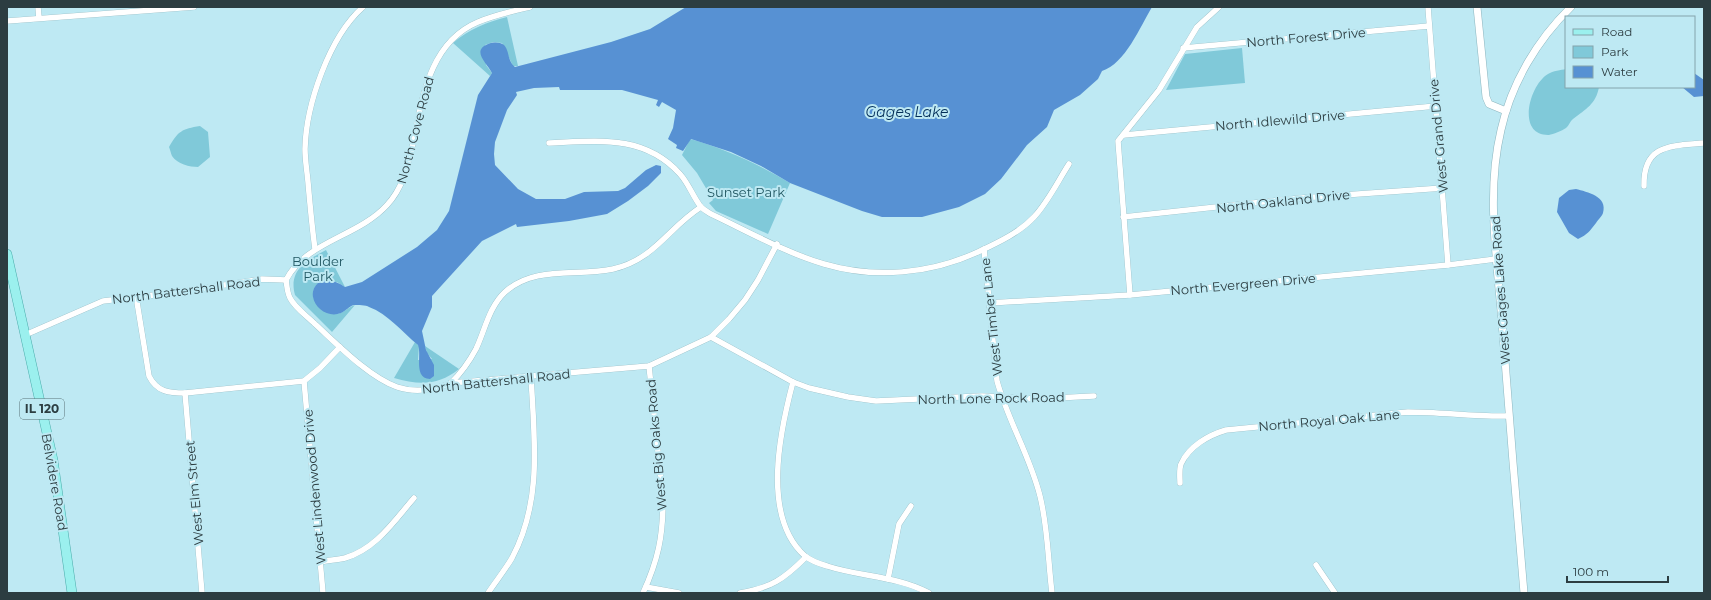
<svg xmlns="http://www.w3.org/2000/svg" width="1711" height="600" font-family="Montserrat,sans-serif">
<rect width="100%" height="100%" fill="#bee9f3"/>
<g fill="#80c9d9">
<path d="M507,17L518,66H513L502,43L493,42L485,45L486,65L492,73L490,76L453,43C469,29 487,22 507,17Z"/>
<path d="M1242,48L1245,83L1166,90L1185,54Z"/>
<path d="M1566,69V87H1599C1596,104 1586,109 1573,119C1570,121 1569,126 1566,128C1562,131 1553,134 1549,135C1516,136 1529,85 1548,74C1553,71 1561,70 1566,69Z"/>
<path d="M200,126L208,132L210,157L198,167C190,167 177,164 172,156C171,154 170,149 169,147C178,131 182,129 200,126Z"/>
<path d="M690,139C726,149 758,164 790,183L768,234L716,211L709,203L713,200L697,173L682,155Z"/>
<path d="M326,250L345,287L337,282H320C304,293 319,314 335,314C343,314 348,307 355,305L332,332L295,295C288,270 307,260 326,250Z"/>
<path d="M415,342L419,346L418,360L432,359L427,353L425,346L459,369C438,386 419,385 394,378Z"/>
</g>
<g fill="#5791d3">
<path d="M686,7H1152C1140,27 1125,64 1102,71L1098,79L1080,95L1054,110L1047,127L1027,145L1001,179L985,194L959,207L922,217H882L862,211L790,183L761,166L731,152L691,139L683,151L676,148L677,145L668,139L673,128L676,110L662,102L659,107L656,105L658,100L622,90H560L559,87L534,88L516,92L517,95L507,110L495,142L494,154L495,165L518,189L536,199H565L584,192L618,191L625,188L646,170L656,165L661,166V173L648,186L628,201L607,214L569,221L517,227L516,224L482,241L432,296V307L422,331L426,350L434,365V376L430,379C413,378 422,355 418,345C402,332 388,314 369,307C366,305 358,305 354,305C349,306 346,311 341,313C329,318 315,309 313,297C312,291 314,287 318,283C327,278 336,281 345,287L362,282L417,247L437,230L449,211L478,95L492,73C487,63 471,51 488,44C494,42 499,42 504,45C510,52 507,60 515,67L611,42L650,29Z"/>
<path d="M1694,73L1704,80V96L1694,97L1682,87H1694Z"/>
<path d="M1576,189C1587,192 1608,196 1603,213C1602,216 1598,220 1596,223C1589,232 1588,234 1578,239L1569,233L1557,212L1559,198L1569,190Z"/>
</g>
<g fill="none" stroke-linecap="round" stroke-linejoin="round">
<g stroke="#8db6bf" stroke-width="6">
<g id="minor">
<path d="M38,7L39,18"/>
<path d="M1428,7L1448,265"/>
<path d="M7,21L194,7"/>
<path d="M1183,48L1429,26"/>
<path d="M1124,135L1436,106"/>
<path d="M549,143C597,141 644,134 680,174C689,184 693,197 701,207C704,210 708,212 711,214C747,231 786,253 824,264C875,279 930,274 978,252C997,243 1019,233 1034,217C1048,202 1058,181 1069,164"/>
<path d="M1644,186C1643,144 1671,146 1704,143"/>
<path d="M1123,217L1301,198L1443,188"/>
<path d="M315,249C312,227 310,205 308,182C307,171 305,160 305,149C306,105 329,37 363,7"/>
<path d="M984,249L997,381C1008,421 1030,456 1040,496C1048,528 1048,561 1052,593"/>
<path d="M286,280C287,286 287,292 290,298C295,308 307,316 315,324C337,344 369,377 397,387C415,393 434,390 451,383L649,366L711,337L729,319L745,300L758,280L777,244"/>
<path d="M286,280C306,241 358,237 387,205C402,189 407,169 412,148C422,101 428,43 478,22C494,15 513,11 530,7"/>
<path d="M1130,295L1118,141L1159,90L1197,27L1219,7"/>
<path d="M136,296L149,376C157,392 169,393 185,393L304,381L320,368L340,347"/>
<path d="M989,303L1130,295L1448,265L1496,259"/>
<path d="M25,335L103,301L180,292L262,279L286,280"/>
<path d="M711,337L793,382L809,388L848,397L876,401L982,396L1037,399L1094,396"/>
<path d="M304,381L323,593"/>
<path d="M793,382C780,431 761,517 805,556C810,560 820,564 827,566C861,577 897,576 929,593"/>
<path d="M451,383C461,373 469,362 476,349C485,330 489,307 505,292C535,265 576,277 613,269C654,260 668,228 701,207"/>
<path d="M185,393L202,593"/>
<path d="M1180,483C1180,478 1179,469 1181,464C1189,446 1209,435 1226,430L1408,412C1442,412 1475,417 1509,416"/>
<path d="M320,562C328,560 337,560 345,558C376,549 394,521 414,498"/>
<path d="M1316,565L1335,593"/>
<path d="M888,579L899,524L911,506"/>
<path d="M646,587L679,593"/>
<path d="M488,593C496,581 505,570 512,558C543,500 534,438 531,376"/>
<path d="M643,593C658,560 663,537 663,500L649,366"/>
<path d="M740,593C771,588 784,579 806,557"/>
</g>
</g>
<g stroke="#8db6bf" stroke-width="8">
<g id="tertiary">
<path d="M1477,7L1486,97L1489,104L1506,111"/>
<path d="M1524,593C1516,503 1509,412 1502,322C1497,259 1486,193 1501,130C1511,84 1537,40 1571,7"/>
</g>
</g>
<g stroke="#49abaa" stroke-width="10">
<path id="primary" d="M7,254L53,460L72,593"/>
</g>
<use href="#minor" stroke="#fff" stroke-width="5.5"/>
<use href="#tertiary" stroke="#fff" stroke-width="7"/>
<use href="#primary" stroke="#9bf0ee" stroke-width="9"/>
</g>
<g text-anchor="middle" stroke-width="4" stroke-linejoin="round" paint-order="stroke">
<rect fill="#bee9f3" stroke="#587176" stroke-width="1" x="20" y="399" width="44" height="20" rx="3"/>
<g font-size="12" font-weight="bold" fill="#2c3d41">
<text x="42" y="413">IL 120</text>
</g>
<g font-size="13" fill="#2c3d41" stroke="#bee9f3">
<text transform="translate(1306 37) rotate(-5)" y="5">North Forest Drive</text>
<text transform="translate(1280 120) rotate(-5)" y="5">North Idlewild Drive</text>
<text transform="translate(415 130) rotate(-75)" y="5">North Cove Road</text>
<text transform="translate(1438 136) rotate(-95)" y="5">West Grand Drive</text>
<text transform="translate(1283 201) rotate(-6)" y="5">North Oakland Drive</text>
<text transform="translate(1243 284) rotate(-5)" y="5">North Evergreen Drive</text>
<text transform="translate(186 290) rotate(-7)" y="5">North Battershall Road</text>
<text transform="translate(1500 290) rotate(-94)" y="5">West Gages Lake Road</text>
<text transform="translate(991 317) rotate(-96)" y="5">West Timber Lane</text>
<text transform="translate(496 381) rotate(-6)" y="5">North Battershall Road</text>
<text transform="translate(991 398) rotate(-1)" y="5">North Lone Rock Road</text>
<text transform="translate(1329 420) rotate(-5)" y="5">North Royal Oak Lane</text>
<text transform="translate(656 445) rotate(-95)" y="5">West Big Oaks Road</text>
<text transform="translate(55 482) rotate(80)" y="5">Belvidere Road</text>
<text transform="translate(314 487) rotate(-95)" y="5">West Lindenwood Drive</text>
<text transform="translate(194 493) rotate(-95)" y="5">West Elm Street</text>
</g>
<g font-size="13" fill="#225863" stroke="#bee9f3">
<text x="746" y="197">Sunset Park</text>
<text x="318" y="266">Boulder<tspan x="318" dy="15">Park</tspan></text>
</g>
<g font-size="14" font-style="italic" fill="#042f59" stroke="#bee9f3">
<text x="907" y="117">Gages Lake</text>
</g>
</g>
<rect width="1711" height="600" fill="none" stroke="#2c3d41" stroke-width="16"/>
<rect x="1565" y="16" width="130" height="72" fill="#bee9f3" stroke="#84a4ac"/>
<rect x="1573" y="29" width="20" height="6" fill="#9bf0ee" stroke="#84a4ac"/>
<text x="1601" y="36" font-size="12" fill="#2c3d41">Road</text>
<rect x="1573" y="46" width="20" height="12" fill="#80c9d9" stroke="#84a4ac"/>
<text x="1601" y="56" font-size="12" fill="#2c3d41">Park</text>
<rect x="1573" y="66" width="20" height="12" fill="#5791d3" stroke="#84a4ac"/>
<text x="1601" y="76" font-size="12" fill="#2c3d41">Water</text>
<path d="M1567 576v6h101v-6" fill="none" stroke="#2c3d41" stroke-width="2"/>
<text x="1573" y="576" font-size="12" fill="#2c3d41" stroke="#bee9f3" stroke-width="3" paint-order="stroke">100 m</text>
</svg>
